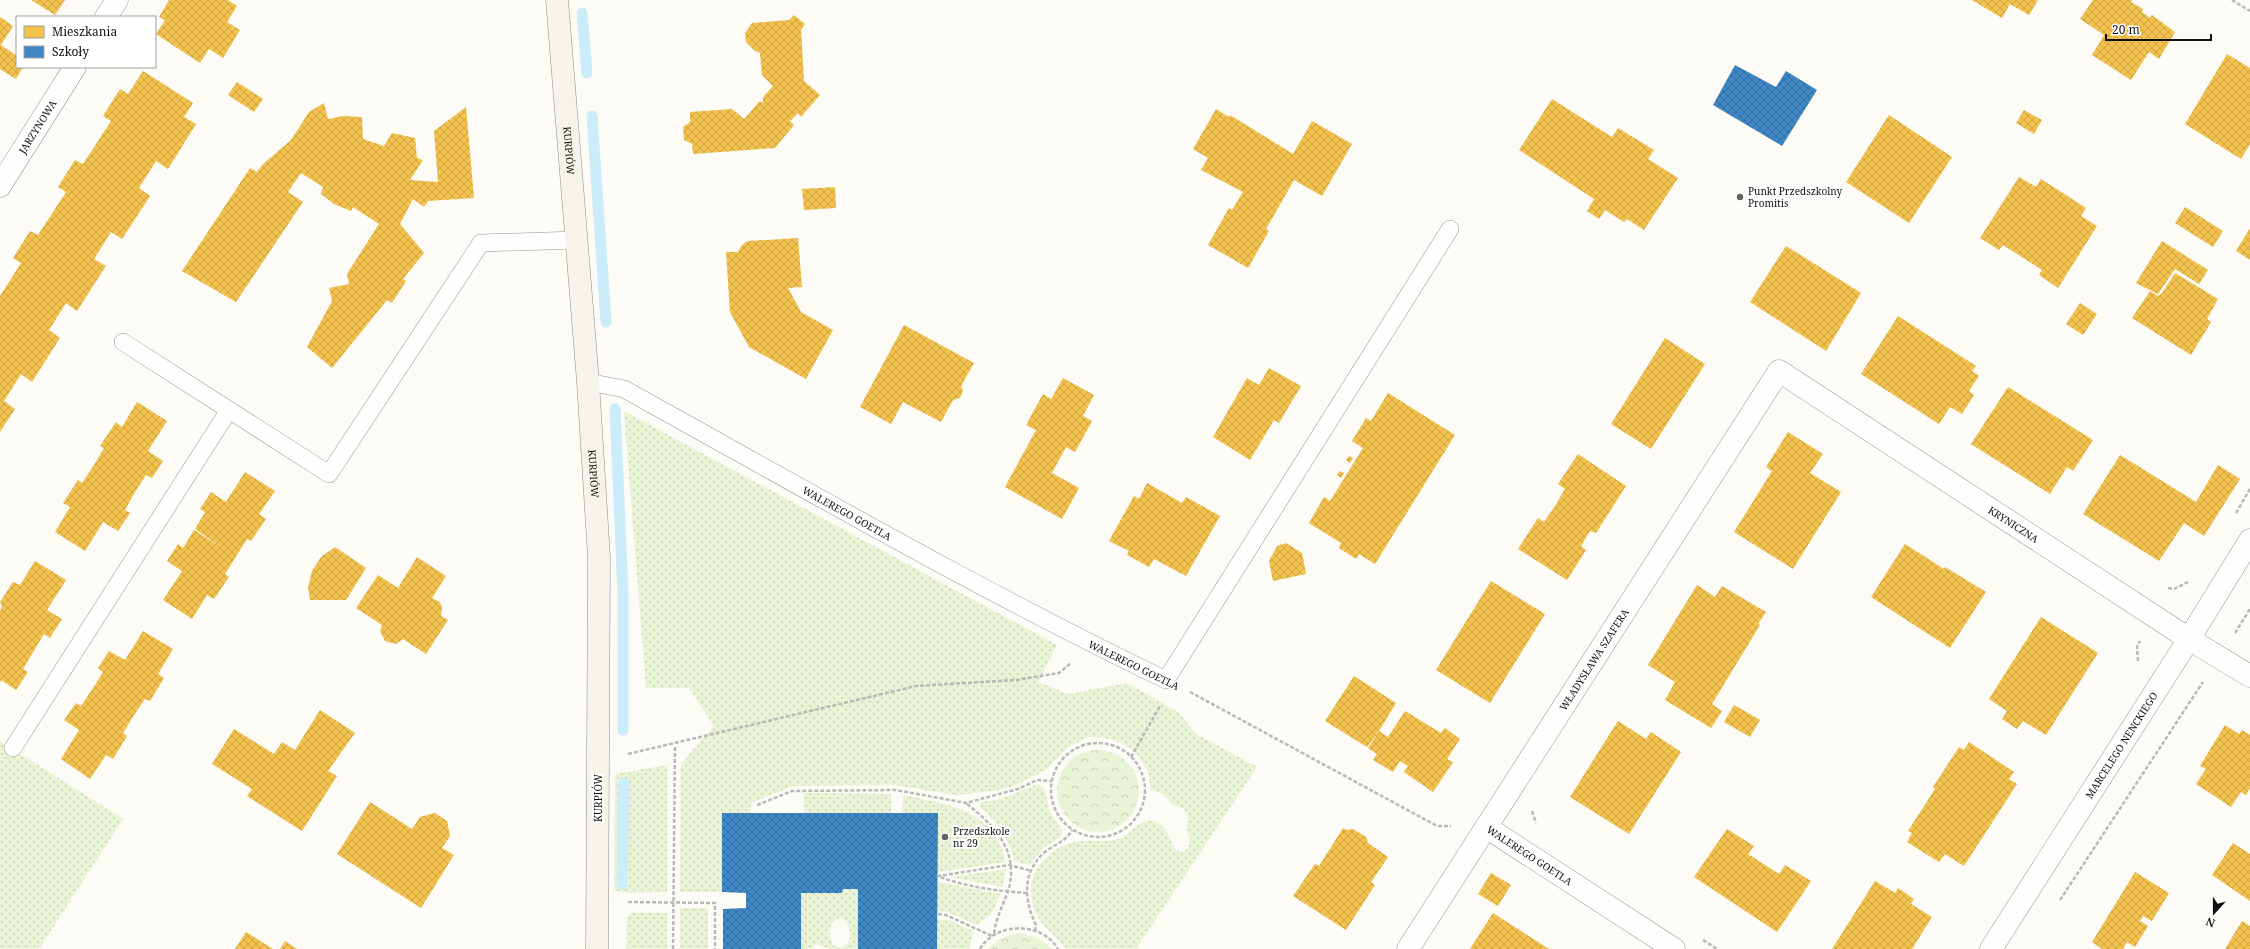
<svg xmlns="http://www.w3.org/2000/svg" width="2250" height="949" font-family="'Noto Serif',serif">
<defs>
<pattern id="grass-dots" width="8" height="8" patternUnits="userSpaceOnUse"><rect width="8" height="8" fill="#e9f3d5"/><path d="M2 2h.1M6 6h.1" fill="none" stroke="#c7cfb6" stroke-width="1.8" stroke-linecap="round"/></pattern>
<pattern id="park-crowns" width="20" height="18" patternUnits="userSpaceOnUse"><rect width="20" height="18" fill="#e9f3d5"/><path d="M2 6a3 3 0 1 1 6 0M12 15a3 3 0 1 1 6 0" fill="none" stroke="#c7cfb6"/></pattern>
<pattern id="homes-cross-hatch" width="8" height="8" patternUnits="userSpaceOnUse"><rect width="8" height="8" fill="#f2c14e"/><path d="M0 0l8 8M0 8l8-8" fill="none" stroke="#cea543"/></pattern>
<pattern id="schools-cross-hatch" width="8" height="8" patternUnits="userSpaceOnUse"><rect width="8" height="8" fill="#3f88c5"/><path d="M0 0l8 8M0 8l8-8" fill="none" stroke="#336e9f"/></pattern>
</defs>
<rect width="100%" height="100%" fill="#fcfbf6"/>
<g fill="url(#grass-dots)" fill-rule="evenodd">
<path d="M624,411L1057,645L1038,682L1068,694L1127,683L1178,712L1196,734L1257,767L1136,949H1065C1060,939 1052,935 1045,927C1037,919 1032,904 1031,893C1029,869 1052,846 1075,842C1091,839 1105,844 1120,838C1132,834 1137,820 1151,821C1167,823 1169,839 1176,850L1184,852L1189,847L1190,837L1186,830C1190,817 1189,807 1173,805L1163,794L1151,790L1148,771L1136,753L1122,743L1105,738L1088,737L1067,748L1048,768L1040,773L1011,787L993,791L956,795L894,785L793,786L751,803L750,813H722V892H680L681,764L714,726L689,688H646Z"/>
<path d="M0,741L123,819L39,949H0Z"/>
<path d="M667,765V892L631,893L614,891L615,774Z"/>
<path d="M1038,784L1044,789L1050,812L1062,831L1061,837L1044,847L1029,865L1014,861C1009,838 998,823 980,807V802L998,800Z"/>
<path d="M804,793L891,794V813H804Z"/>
<path d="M903,795C943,803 999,811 1005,862L938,872V813H902Z"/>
<path d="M1006,869L1003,887L949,877Z"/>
<path d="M938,882L1001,894L991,914L977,925L947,912L937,911Z"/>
<path d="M843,889H858V949H830L816,944L811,949H801V893H842ZM840,918C852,922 855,942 841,948L833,945C828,935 828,921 840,918Z"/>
<rect x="680" y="908" width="28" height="41"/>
<path d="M632,913H667V949H626L627,917Z"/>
<path d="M937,920H948L974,931L969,949H937Z"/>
</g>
<g fill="url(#park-crowns)">
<circle cx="1098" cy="791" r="41"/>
<path d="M1020,933C1033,936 1042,939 1051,949H988C997,939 1006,935 1020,933Z"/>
</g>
<g fill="url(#homes-cross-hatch)">
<path d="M31,0H65L55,15Z"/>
<path d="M169,0H228L237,6L227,22L240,30L223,58L209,49L200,63L156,34L165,20L159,17Z"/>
<path d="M1972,0H2038L2029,15L2010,4L2002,18Z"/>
<path d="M2093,0H2132L2131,2L2143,9L2142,12L2150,18L2152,15L2175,32L2159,59L2149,52L2131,80L2092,55L2104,35L2080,19Z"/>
<path d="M794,15L805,24L801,30L804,81L820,95L801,117L798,113L790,121L794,125L775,148L693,154L692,144L684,140L683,127L690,122V112L732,109L744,119L759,102H763V97L773,86L762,75L760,53L755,51L746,42L745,33L752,23L789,20Z"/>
<path d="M0,17L13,26L1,45L17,56V67H23L16,79L0,69Z"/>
<path d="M2227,54L2250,68V144L2241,159L2185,124Z"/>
<path d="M143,71L193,103L184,117L196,124L168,169L156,161L147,175L139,188L150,196L122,239L111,232L94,259L106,266L77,311L66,303L49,330L60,338L32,382L21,374L4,401L15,409L0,432V296L21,263L13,258L30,231L38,235L66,192L58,187L75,160L83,164L111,121L103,116L120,89L128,94Z"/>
<path d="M237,82L263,99L254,112L228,95Z"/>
<path d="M1552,99L1612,137L1618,128L1654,150L1648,159L1678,178L1644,230L1627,219L1624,222L1605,210L1599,219L1587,211L1594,199L1519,150Z"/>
<path d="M324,103L328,119L343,116L362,117L363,139L384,146L392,133L415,138L417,158L423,160L410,180L438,182L434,131L466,107L474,198L428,201L424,207L413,199L400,224L424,253L403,279L406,281L392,303L387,300L332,368L307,347L332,301L329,288L349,284L347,274L379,224L353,207L351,211L334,204L321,194L323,187L301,173L288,192L303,202L236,302L182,271L250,168L257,172L263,164L291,140L309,112Z"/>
<path d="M1216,109L1229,117L1230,115L1293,154L1312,121L1352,144L1322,196L1294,180L1266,229L1269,231L1248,268L1208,245L1229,208L1232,210L1243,192L1201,170L1208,158L1193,149Z"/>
<path d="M2024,110L2042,120L2034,134L2016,123Z"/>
<path d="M1889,115L1952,157L1909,223L1846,182Z"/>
<path d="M2019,177L2036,187L2041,179L2086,208L2081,216L2097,226L2058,288L2039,275L2042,270L2003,245L1999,250L1980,238Z"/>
<path d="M835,187L836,208L804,210L802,189Z"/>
<path d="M2185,207L2223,231L2213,247L2175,223Z"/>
<path d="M2250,228V260L2236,251Z"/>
<path d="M798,238L802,287L788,288L801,312L833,330L806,379L749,347L730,312L726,252H738L742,245L748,241Z"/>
<path d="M2162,241L2208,270L2199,284L2175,269L2158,294L2136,283Z"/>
<path d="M1786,246L1861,293L1826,351L1750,302Z"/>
<path d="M2175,273L2218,299L2207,319L2211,322L2191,355L2132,318L2150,291L2158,296L2162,293Z"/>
<path d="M2080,303L2097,314L2083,335L2066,324Z"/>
<path d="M1898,316L1976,366L1972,371L1979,376L1969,391L1974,395L1962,414L1950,407L1939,424L1861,374Z"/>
<path d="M904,325L974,363L961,386L963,391L960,398L953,400L941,422L903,402L891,424L860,407Z"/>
<path d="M1665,338L1705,364L1651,449L1611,424Z"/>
<path d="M1269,368L1301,386L1279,423L1274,420L1250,460L1213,437L1247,378L1259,385Z"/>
<path d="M1063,378L1094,395L1083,416L1092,421L1075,452L1066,447L1052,473L1079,488L1062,519L1005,487L1036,430L1026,425L1043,394L1051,399Z"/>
<path d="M2008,387L2093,440L2073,471L2067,467L2050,494L1971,444Z"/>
<path d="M1388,393L1455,435L1375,564L1359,554L1356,559L1339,548L1341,543L1309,523L1324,497L1330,501L1363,448L1352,441L1366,418L1371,421Z"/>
<path d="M137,402L167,421L148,451L163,461L152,478L146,475L135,492L125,510L130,513L118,531L103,522L85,551L55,532L70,507L63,503L78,480L82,483L94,465L104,448L100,446L116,422L122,427Z"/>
<path d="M1788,432L1823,454L1810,473L1841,492L1793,569L1734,532L1772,471L1766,467Z"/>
<path d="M1578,454L1626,486L1596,533L1590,531L1581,546L1586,550L1567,580L1518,549L1538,518L1544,522L1555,506L1565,489L1558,484Z"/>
<path d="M2120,455L2196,502L2218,465L2240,479L2204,536L2184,523L2159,561L2083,514Z"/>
<path d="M1349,456L1353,458L1350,463L1346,460Z"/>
<path d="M1340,471L1344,473L1341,478L1337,475Z"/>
<path d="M245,472L275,491L259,514L266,519L251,541L247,539L225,574L229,577L214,599L207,595L192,619L163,600L182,571L167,561L178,544L183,548L194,530L224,549L195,529L205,512L200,509L211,492L226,502Z"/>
<path d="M1147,483L1182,503L1186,497L1220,516L1186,576L1154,559L1149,567L1127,555L1129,551L1109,541L1134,496L1139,499Z"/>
<path d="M1286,543L1302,553L1306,574L1273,581L1269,561L1277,546Z"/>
<path d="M1905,544L1944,569L1945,567L1986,592L1950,648L1871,597Z"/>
<path d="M335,547L366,568L346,600H310L308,588L312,571L321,557Z"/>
<path d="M417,557L446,576L432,598L440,602L442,608L441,616L448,620L426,654L403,639L396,644L385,641L380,631L382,625L356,608L378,575L398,588Z"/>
<path d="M35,561L66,580L47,610L62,619L50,638L44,634L23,669L28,672L16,690L1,680L0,683V611L2,607L0,602L13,582L20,585Z"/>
<path d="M1491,581L1545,614L1490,703L1436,670Z"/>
<path d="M1697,585L1715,597L1722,586L1766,612L1758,624L1760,625L1712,704L1722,711L1711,728L1665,700L1675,682L1648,665Z"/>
<path d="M2041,617L2098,653L2046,735L2023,721L2017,729L2002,719L2007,711L1989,699Z"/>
<path d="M143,631L173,649L158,674L164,678L150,701L145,699L134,715L123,733L127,736L113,759L106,755L90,779L61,759L79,730L64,720L76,703L81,706L93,688L103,672L98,668L109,651L125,660Z"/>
<path d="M1354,676L1396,703L1379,731L1388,737L1405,711L1441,733L1445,728L1460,739L1447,759L1453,762L1433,792L1404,772L1408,766L1400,761L1393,772L1373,760L1377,754L1368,748L1379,731L1367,747L1325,721Z"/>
<path d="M1734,705L1760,720L1750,737L1724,722Z"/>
<path d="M320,710L355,733L328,771L337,776L302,831L247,796L252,789L212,764L234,729L274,754L282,742L295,750Z"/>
<path d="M1618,721L1646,739L1651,732L1681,752L1629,834L1570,797Z"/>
<path d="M2225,725L2239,734L2242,730L2250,735V788L2246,795L2241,792L2231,807L2196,784L2206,769L2200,766Z"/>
<path d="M1969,742L2014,772L2009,779L2017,784L1964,866L1945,854L1939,862L1907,842L1912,833L1908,831L1935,789L1933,787L1959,747L1964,750Z"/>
<path d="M370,802L412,829L420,817L435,813L447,821L450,836L442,848L454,855L421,908L337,854Z"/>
<path d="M1343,828L1347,830L1353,829L1366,837L1368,843L1388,857L1371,882L1375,885L1346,930L1293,896L1315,864L1319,866Z"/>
<path d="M1727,829L1754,846L1748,854L1779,874L1785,865L1811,881L1777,932L1694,877Z"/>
<path d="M2233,843L2250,854V901L2212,875Z"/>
<path d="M2135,872L2169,893L2152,921L2143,916L2140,921L2148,926L2135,947L2127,942L2123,949H2102L2092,942Z"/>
<path d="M1491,873L1511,885L1498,906L1478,894Z"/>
<path d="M1875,881L1895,893L1898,888L1914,899L1911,904L1932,917L1912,949H1832Z"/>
<path d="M1493,913L1549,949H1470Z"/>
<path d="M2242,921L2250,926V949H2225Z"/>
<path d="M246,932L273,949H235Z"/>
<path d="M285,941L297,949H280Z"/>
</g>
<g fill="url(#schools-cross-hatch)">
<path d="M1735,65L1776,87L1786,71L1817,90L1782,146L1713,105Z"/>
<path d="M722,813H938L937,949H858V889H843L842,893H801V949H723V909L746,908V893L722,892Z"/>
</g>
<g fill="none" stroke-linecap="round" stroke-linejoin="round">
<g stroke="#caedf9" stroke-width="11">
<path d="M582,13L587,73"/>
<path d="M592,116L606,322"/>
<path d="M615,409L623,594V730"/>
<path d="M622,884L624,783"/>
</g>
<g stroke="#969694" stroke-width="18">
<g id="lane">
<path d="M123,342L329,474L481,243L577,240"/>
<path id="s1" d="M588,382L624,389C803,488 981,591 1166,680L1450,229"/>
<path d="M13,748L229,410"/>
</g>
</g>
<g stroke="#969694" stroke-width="23">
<g id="street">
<path d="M106,17L117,0"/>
<path id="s2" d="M0,186L75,67"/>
<path id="s3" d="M1486,827L1674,949"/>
<path id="s4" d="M1408,949L1779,371L2189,639L2250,676"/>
<path id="s5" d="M1991,949L2189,639L2250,540"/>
</g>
</g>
<g stroke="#8d8c8a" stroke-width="23">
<g id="secondary">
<path id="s6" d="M557,0L588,382L599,557L597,949"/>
</g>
</g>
<g stroke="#b9b9b8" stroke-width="2.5" stroke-dasharray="4 2" stroke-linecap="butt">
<path d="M2232,0L2250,11"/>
<path d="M2236,513L2250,489"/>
<path d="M2168,588L2174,589L2188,582"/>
<path d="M2235,633L2250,609"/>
<path d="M2138,661L2137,647L2140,641"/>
<path d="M1190,692L1437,826H1451"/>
<circle cx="1098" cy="790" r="47"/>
<path d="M628,754L916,686L1016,680L1059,673L1071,663"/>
<path d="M1131,757L1160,706"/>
<path d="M967,804C995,826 1020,852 1008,891C1003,906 995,919 994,935"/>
<path d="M757,805L792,791L896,790L966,803L1018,789L1037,780L1052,781"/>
<path d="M1532,811L1536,823"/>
<path d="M1027,893C998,891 965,887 938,876L1009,865L1032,871"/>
<path d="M2060,900L2203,682"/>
<path d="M628,902L715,903V949"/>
<path d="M938,914L946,915L992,936"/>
<path d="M1035,931L1036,925C1024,900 1021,872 1046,851C1056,844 1066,841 1072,830"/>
<path d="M1703,940L1717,949"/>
<path d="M673,949L675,745"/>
<path d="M980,949C995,922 1042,921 1058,949"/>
</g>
<use href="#lane" stroke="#fffefe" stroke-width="17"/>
<use href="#street" stroke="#fffefe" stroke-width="22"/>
<use href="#secondary" stroke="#f6f3eb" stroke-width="22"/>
</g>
<g fill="#636260" stroke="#fff" stroke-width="1.5">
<circle cx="1740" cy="197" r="4"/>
<circle cx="945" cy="837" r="4"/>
</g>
<g text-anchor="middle" stroke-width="4" stroke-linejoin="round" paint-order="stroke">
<g font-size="10" fill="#101010" stroke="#fff">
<text dy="4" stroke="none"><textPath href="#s2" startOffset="70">JARZYNOWA</textPath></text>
<text dy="4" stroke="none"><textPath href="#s6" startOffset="151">KURPIÓW</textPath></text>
<text dy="4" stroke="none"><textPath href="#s6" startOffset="475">KURPIÓW</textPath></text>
<text dy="4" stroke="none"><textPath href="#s1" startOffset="292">WALEREGO GOETLA</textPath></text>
<text dy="4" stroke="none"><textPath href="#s4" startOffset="967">KRYNICZNA</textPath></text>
<text dy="4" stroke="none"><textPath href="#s4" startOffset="344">WŁADYSŁAWA SZAFERA</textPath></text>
<text transform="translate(1134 665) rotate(26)" y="4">WALEREGO GOETLA</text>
<text dy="4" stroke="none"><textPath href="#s5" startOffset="242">MARCELEGO NENCKIEGO</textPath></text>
<text transform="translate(598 798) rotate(-90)" y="4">KURPIÓW</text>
<text dy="4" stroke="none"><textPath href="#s3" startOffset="52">WALEREGO GOETLA</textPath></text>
</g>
<g font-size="10" fill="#101010" stroke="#fff" text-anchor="start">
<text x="1748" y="195">Punkt Przedszkolny<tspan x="1748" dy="12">Promitis</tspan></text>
<text x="953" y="835">Przedszkole<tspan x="953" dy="12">nr 29</tspan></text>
</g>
</g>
<rect x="16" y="16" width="140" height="52" fill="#ffffff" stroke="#9f9f9f"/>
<rect x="24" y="26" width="20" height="12" fill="#f2c14e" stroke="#9f9f9f"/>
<text x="52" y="36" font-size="12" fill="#101010">Mieszkania</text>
<rect x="24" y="46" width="20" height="12" fill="#3f88c5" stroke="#9f9f9f"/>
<text x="52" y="56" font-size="12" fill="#101010">Szkoły</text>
<g transform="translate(2214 913) rotate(201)" stroke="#ffffff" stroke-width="3" paint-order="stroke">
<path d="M0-3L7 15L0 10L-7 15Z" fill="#101010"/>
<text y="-6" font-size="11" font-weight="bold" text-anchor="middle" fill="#101010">N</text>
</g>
<path d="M2106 34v6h105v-6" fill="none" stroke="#101010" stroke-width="2"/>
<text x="2112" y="34" font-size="12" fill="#101010" stroke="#ffffff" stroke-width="3" paint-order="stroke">20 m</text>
</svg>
